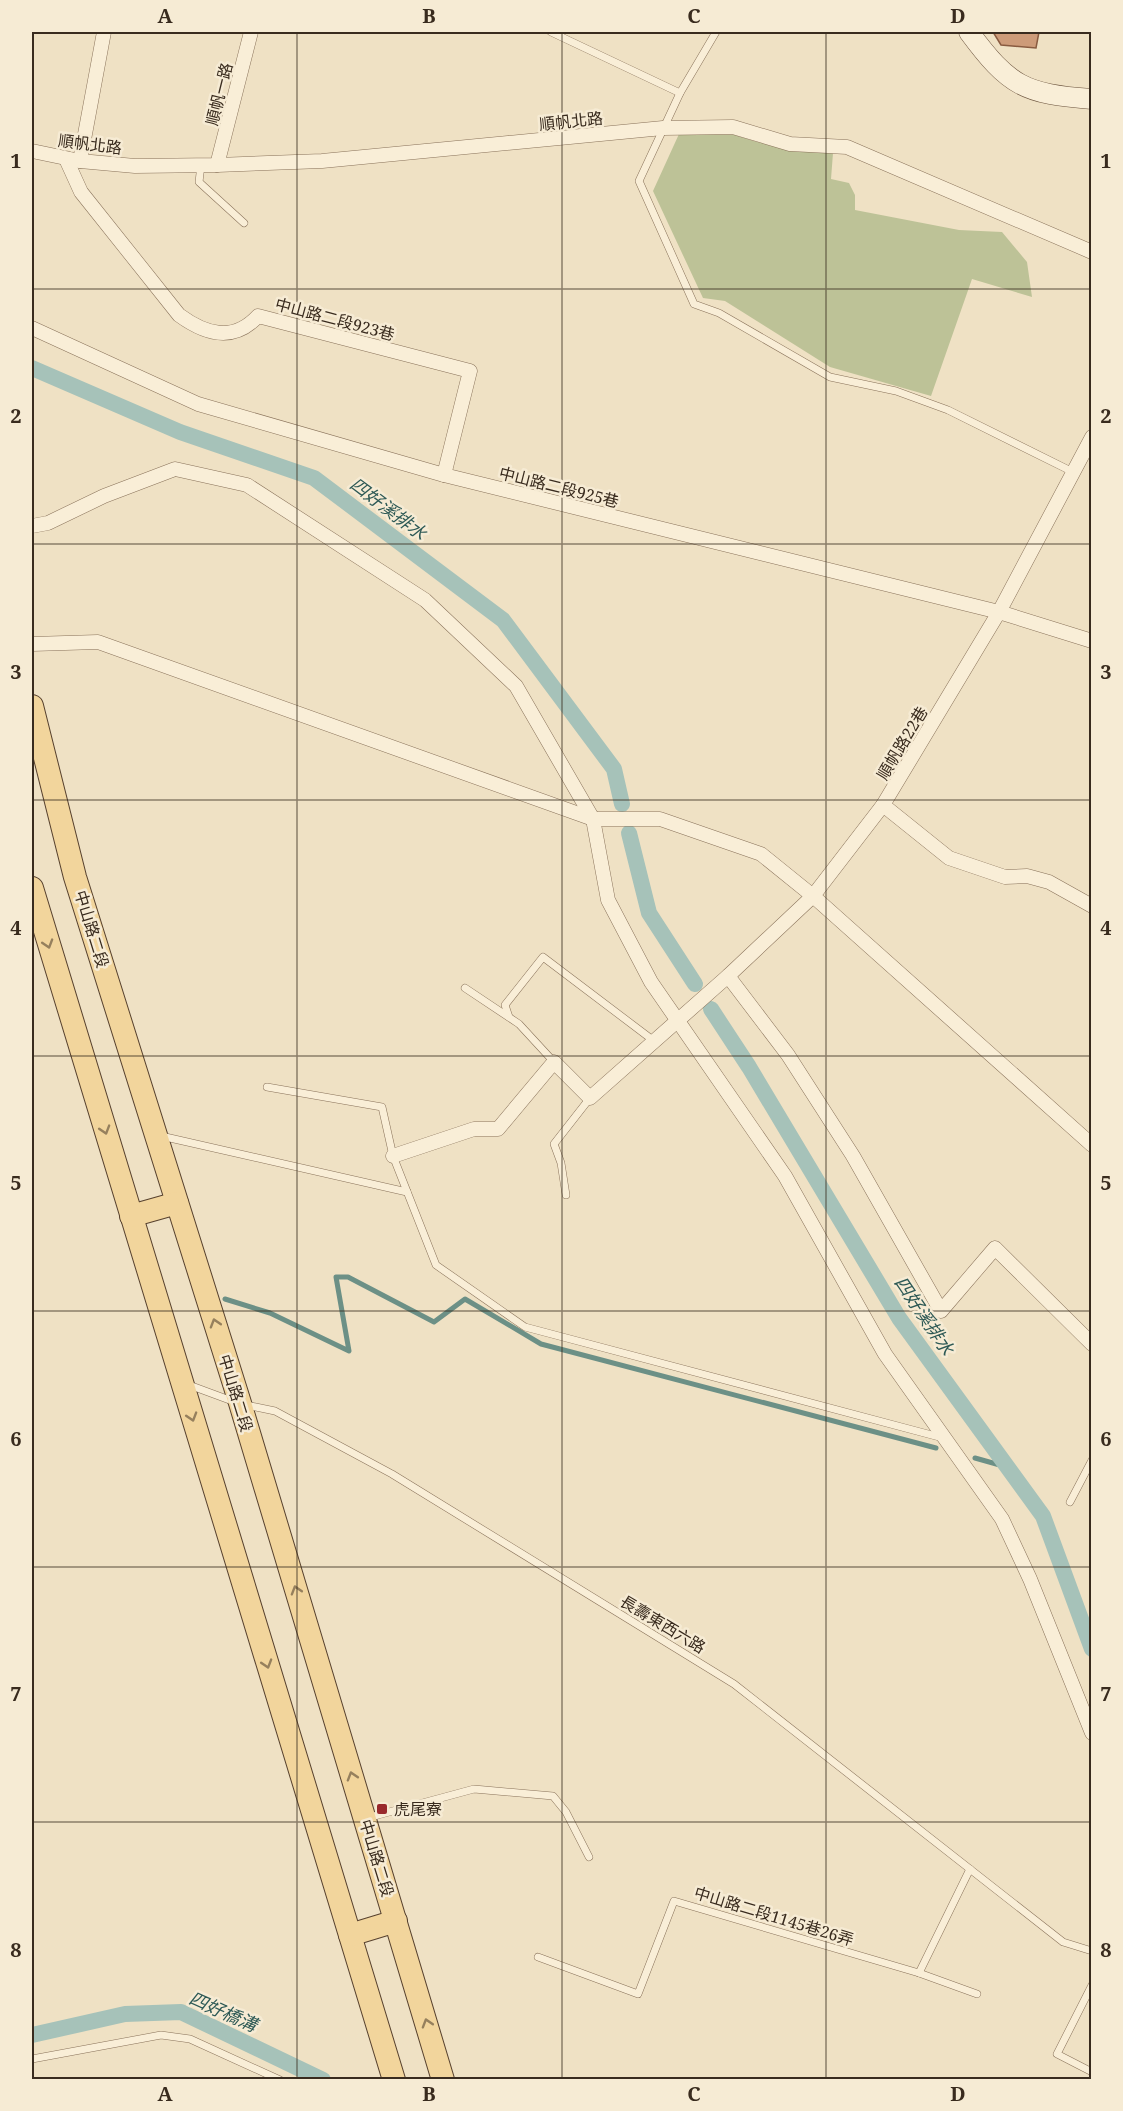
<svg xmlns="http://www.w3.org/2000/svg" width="1123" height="2111" font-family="'Noto Serif','Noto Sans TC',serif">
<rect width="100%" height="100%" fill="#efe1c4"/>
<path fill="#bdc297" d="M679,134H732L757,142L833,153L831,179L849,183L855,195V210L959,230L1002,232L1027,262L1032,297L972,279L931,396L830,367L725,301L703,298L653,191Z"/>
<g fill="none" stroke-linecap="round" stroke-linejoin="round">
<g stroke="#6c9086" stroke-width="5">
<path d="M225,1299L270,1313L349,1351L336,1277H348L434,1322L465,1299L541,1344L936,1448"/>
<path d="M975,1458L1007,1467"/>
</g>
<g stroke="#a6c2b9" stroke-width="16">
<path d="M32,368L180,432L314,478L503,620L614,769L622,804"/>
<path d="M629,833L649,913L695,984"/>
<path d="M711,1009L749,1067L899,1318L1043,1516L1092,1649"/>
<path d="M32,2035L125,2014L181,2012L323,2080"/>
</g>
</g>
<path fill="#cd9b79" stroke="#895b40" stroke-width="1.5" d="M993,32H1039L1036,48L1001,45Z"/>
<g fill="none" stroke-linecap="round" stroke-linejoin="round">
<g stroke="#89725a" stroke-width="8">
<g id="lane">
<path d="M551,32L680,93"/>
<path d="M716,32L680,93L639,181L694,304L719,313L830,377L896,391L948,410L1073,472"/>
<path d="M201,165L199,182L244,223"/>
<path d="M465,988L519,1024L554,1062"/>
<path d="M509,1017L505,1005L543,957L654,1041"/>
<path d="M267,1087L382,1107L393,1156L436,1265L525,1327L943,1438"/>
<path d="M161,1136L407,1192"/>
<path d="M566,1195L561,1163L554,1144L590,1098"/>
<path d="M189,1385L235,1402"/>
<path d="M246,1405L275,1411L392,1474L734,1684L1063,1942L1092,1951"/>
<path d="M1070,1502L1092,1460"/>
<path d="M367,1818L474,1789L553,1796L566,1812L589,1857"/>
<path d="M538,1957L638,1994L674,1901L919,1973L970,1869"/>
<path d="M919,1973L977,1994"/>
<path d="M1092,1985L1057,2054L1092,2072"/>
<path d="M32,2059L161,2035L190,2039L280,2080"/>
</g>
</g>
<g stroke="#89725a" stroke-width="15">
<g id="street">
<path d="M32,151L80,161L135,166L217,165L322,161L663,128L733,127L790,144L847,147L1092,252"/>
<path d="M66,159L81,192L179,315C205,334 233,343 258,316L470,371L444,475"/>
<path d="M80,161L104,32"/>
<path d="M217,165L251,32"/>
<path d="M32,328L198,404L444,475L999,612L1092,641"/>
<path d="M32,526L48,523L104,496L175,469L247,485L425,600L516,686L593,819L608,900L651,982L785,1176L885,1354L1002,1519L1030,1579L1092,1733"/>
<path d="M32,644L98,642L593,819H660L761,854L813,896L1092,1145"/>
<path d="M883,805L949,858L1005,877L1027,876L1049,882L1092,906"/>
<path d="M728,976L788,1055L853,1156L941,1311L995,1248L1092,1344"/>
<path d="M393,1156L474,1129H498L554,1062L590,1098L728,976L813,896L883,805L999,612L1092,437"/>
</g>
</g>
<g stroke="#6b533d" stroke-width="21">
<path id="secondary" d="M969,32C1009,86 1024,94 1092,99"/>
</g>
<g stroke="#57412e" stroke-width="24">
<g id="primary">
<path d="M32,706L75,877L240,1403L443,2080"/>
<path d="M32,888L394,2080"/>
<path d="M131,1216L177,1203"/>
<path d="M350,1935L396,1921"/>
</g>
</g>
<use href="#lane" stroke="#f9eed7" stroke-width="7"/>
<use href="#street" stroke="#f9eed7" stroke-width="14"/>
<use href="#secondary" stroke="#f9eed7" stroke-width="20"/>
<use href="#primary" stroke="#f2d59c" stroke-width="22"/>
</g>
<defs><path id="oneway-chevron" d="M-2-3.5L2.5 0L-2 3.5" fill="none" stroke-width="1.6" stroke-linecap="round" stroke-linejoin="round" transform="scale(1.5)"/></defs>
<g stroke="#96805d">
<use href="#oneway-chevron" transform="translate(48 944) rotate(73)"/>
<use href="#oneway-chevron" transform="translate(105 1130) rotate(73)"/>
<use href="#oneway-chevron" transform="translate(215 1323) rotate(-107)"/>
<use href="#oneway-chevron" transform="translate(192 1417) rotate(73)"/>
<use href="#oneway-chevron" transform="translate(296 1590) rotate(-107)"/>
<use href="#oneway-chevron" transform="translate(267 1664) rotate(73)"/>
<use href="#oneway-chevron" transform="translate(352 1776) rotate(-107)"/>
<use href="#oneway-chevron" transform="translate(427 2023) rotate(-107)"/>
</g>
<path fill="none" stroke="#392b1e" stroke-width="1.5" stroke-opacity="0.55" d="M297,32V2080M562,32V2080M826,32V2080M32,289H1092M32,544H1092M32,800H1092M32,1056H1092M32,1311H1092M32,1567H1092M32,1822H1092"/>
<rect fill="#99292c" stroke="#f6ebd4" stroke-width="2" x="376" y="1803" width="12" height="12" rx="3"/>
<g text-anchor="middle" stroke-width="5" stroke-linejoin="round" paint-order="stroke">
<g font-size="16" fill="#392b1e" stroke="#f6ebd4">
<text transform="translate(219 94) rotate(-76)" y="6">順帆一路</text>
<text transform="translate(571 121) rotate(-6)" y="6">順帆北路</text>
<text transform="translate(90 144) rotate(7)" y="6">順帆北路</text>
<text transform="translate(335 319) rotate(15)" y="6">中山路二段923巷</text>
<text transform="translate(559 487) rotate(14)" y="6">中山路二段925巷</text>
<text transform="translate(902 743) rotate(-59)" y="6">順帆路22巷</text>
<text transform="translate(92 929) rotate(73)" y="6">中山路二段</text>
<text transform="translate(236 1393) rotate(73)" y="6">中山路二段</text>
<text transform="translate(663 1624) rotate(31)" y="6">長壽東西六路</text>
<text transform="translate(377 1858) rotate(73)" y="6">中山路二段</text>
<text transform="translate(774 1916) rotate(17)" y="6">中山路二段1145巷26弄</text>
</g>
<g font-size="16" fill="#392b1e" stroke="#f6ebd4" text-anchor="start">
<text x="394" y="1815">虎尾寮</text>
</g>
<g font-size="18" font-style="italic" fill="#2d5955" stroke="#f6ebd4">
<text transform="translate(388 509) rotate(37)" y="6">四好溪排水</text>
<text transform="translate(924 1316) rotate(56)" y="6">四好溪排水</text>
<text transform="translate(223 2012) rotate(24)" y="6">四好橋溝</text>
</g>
</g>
<rect width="1123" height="2111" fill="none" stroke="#f6ebd4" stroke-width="66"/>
<rect x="33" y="33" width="1057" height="2045" fill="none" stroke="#392b1e" stroke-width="2"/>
<g font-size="20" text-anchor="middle" font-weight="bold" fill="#392b1e">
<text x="165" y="23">A</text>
<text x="429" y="23">B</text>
<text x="694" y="23">C</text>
<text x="958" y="23">D</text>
<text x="16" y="168">1</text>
<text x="1106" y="168">1</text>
<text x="16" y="423">2</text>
<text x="1106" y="423">2</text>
<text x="16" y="679">3</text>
<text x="1106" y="679">3</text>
<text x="16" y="935">4</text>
<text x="1106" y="935">4</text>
<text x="16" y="1190">5</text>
<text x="1106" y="1190">5</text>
<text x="16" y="1446">6</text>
<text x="1106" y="1446">6</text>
<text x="16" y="1701">7</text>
<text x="1106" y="1701">7</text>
<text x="16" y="1957">8</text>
<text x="1106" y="1957">8</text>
<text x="165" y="2101">A</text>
<text x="429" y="2101">B</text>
<text x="694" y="2101">C</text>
<text x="958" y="2101">D</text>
</g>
</svg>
